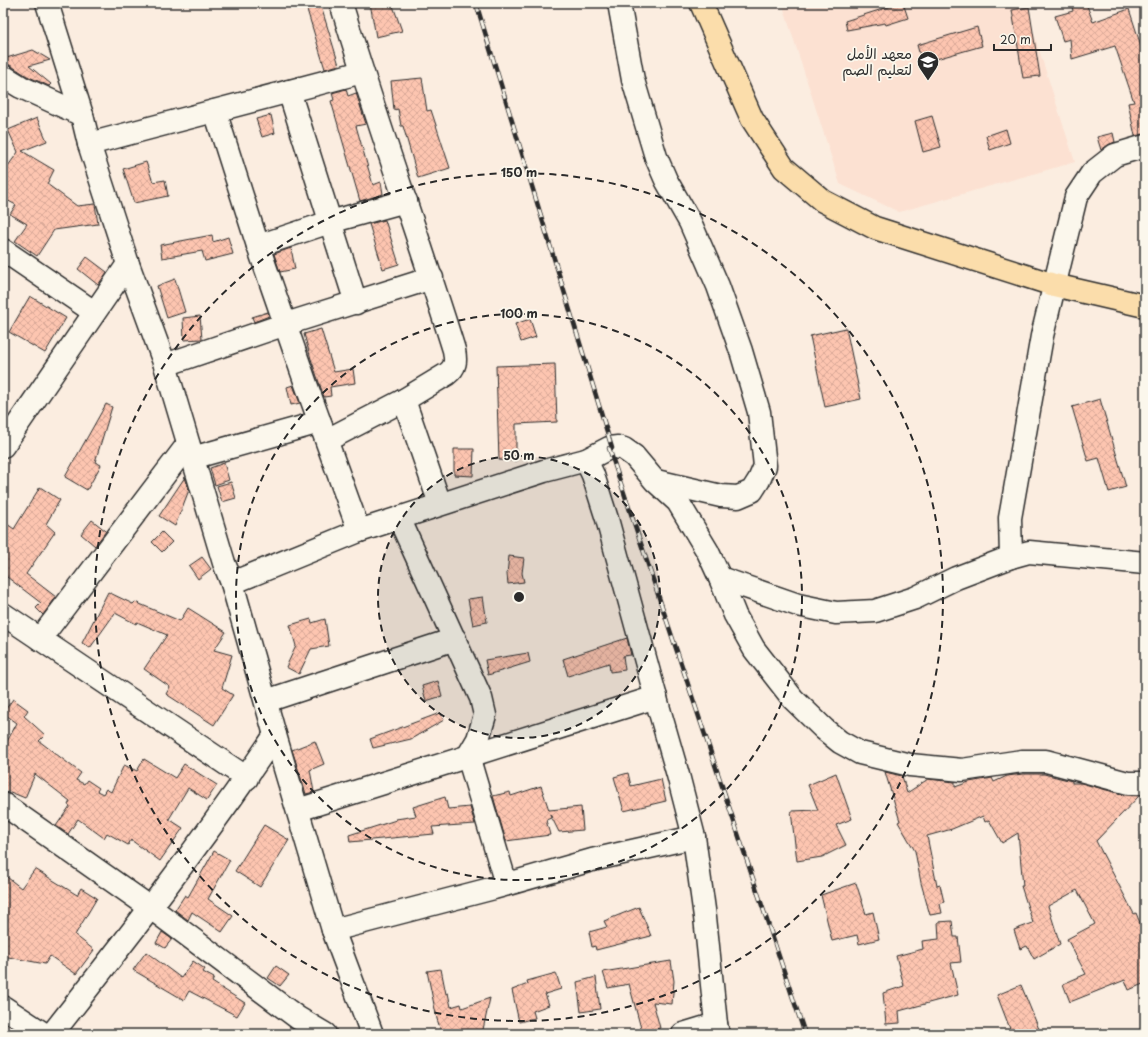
<svg xmlns="http://www.w3.org/2000/svg" width="1148" height="1037" font-family="'Playpen Sans','Playpen Sans Arabic',sans-serif">
<defs>
<pattern id="building-cross-hatch" width="8" height="8" patternUnits="userSpaceOnUse"><rect width="8" height="8" fill="#fdc5b0"/><path d="M0 0l8 8M0 8l8-8" fill="none" stroke="#d9a998"/></pattern>
</defs>
<rect width="100%" height="100%" fill="#fbede0"/>
<filter id="ink" filterUnits="userSpaceOnUse"><feTurbulence type="fractalNoise" baseFrequency=".025" numOctaves="2"/><feDisplacementMap in="SourceGraphic" scale="8" xChannelSelector="R" yChannelSelector="G"/><feConvolveMatrix kernelMatrix="1 2 1 2 8 2 1 2 1" color-interpolation-filters="sRGB"/></filter>
<g filter="url(#ink)">
<path fill="#fce1d2" d="M782,3H1024L1075,162L899,212L840,184Z"/>
<g fill="url(#building-cross-hatch)" stroke="#2b2b2b">
<path d="M305,3H320L339,65L325,69Z"/>
<path d="M370,3H392L402,31L376,37Z"/>
<path d="M901,3H903L908,18L886,25L885,23L847,30L845,21Z"/>
<path d="M1071,3H1086L1093,22L1129,9L1145,58V134L1135,136L1128,103L1134,102L1115,46L1072,59L1070,39L1063,41L1055,16L1073,11Z"/>
<path d="M1029,7L1040,76L1023,78L1012,10Z"/>
<path d="M977,27L982,46L922,63L917,45Z"/>
<path d="M33,50L50,60L29,66L51,84L49,86L27,76L10,65L3,64V59Z"/>
<path d="M422,78L427,111L431,110L450,168L418,178L403,126H401L398,109L394,110L391,81Z"/>
<path d="M346,89L348,96L356,93L366,124L356,126L373,185L381,182L383,194L360,201L331,101L334,100L332,93Z"/>
<path d="M271,115L275,133L262,137L256,119Z"/>
<path d="M932,116L941,147L923,152L915,121Z"/>
<path d="M37,118L47,141L22,151L54,170L47,184L77,206L95,204L98,224L54,230L37,256L15,241L27,224L10,214L16,205L3,198V173L18,152L8,130Z"/>
<path d="M1006,129L1010,143L990,150L986,136Z"/>
<path d="M1113,133L1115,142L1108,145L1101,150L1097,137Z"/>
<path d="M146,162L153,182L165,180L168,196L134,203L123,169Z"/>
<path d="M385,220L399,264L383,269L369,224Z"/>
<path d="M212,235L213,242L228,237L233,254L205,261L202,251L162,258L160,245Z"/>
<path d="M291,248L295,269L280,272L274,254Z"/>
<path d="M87,257L107,272L98,285L78,269Z"/>
<path d="M175,279L185,312L167,318L157,286Z"/>
<path d="M30,296L66,318L45,353L9,332Z"/>
<path d="M268,312L269,316L254,322L252,317Z"/>
<path d="M200,316L202,339L184,340L183,318Z"/>
<path d="M530,319L536,337L521,342L515,324Z"/>
<path d="M846,328L861,399L825,407L810,336Z"/>
<path d="M321,329L334,372L353,369L355,383L330,387L331,396L324,397L311,359L304,334Z"/>
<path d="M555,364L557,422L516,424V461L499,460L496,366Z"/>
<path d="M293,385L300,403L291,405L287,387Z"/>
<path d="M1100,399L1126,487L1109,492L1099,458L1088,461L1072,407Z"/>
<path d="M106,404L112,407L95,462L101,465L87,490L65,477Z"/>
<path d="M454,449H474L473,476L454,475Z"/>
<path d="M224,463L229,480L215,485L210,468Z"/>
<path d="M185,477L189,490L175,526L159,516Z"/>
<path d="M231,482L236,498L222,502L217,486Z"/>
<path d="M40,487L60,500L46,524L55,532L26,574L56,597L43,615L36,608L41,603L3,574V521L14,529Z"/>
<path d="M92,520L106,531L95,546L81,534Z"/>
<path d="M162,532L172,542L162,552L152,542Z"/>
<path d="M509,556L524,558L522,573L524,582L508,584L507,574Z"/>
<path d="M202,557L211,569L198,579L189,566Z"/>
<path d="M108,592L133,604L135,602L180,621L188,608L226,632L214,650L232,655L222,688L233,695L214,725L166,694L170,687L144,669L167,635L137,622L136,624L115,613L90,648L82,643Z"/>
<path d="M483,597L487,622L473,625L468,599Z"/>
<path d="M311,619L312,623L325,619L329,646L311,649L299,674L286,667L296,646L290,625Z"/>
<path d="M627,638L631,655L623,656L625,670L610,672L609,663L568,676L563,659Z"/>
<path d="M528,653L530,662L488,675L485,660Z"/>
<path d="M438,681L442,696L426,701L422,686Z"/>
<path d="M13,699L28,710L24,716L45,735L39,741L81,773L76,780L84,784L87,780L99,788L97,791L103,794L106,789L111,792L124,765L137,771L144,759L175,778L184,764L217,785L207,800L188,788L169,819L183,828L160,861L131,840L128,845L107,833L104,838L78,819L68,834L56,826L70,806L68,805L70,801L35,774L25,798L3,789V749L17,723L3,713Z"/>
<path d="M440,713L444,720L411,739L373,748L370,739Z"/>
<path d="M315,741L324,764L310,770L314,792L306,794L292,750Z"/>
<path d="M885,772L902,776L907,793L928,779L955,782V787L969,782L992,778L994,782L1007,776L1023,774H1044L1072,781V783H1081L1125,795L1139,796L1096,841L1134,914L1136,913L1145,935V983L1129,990L1125,980L1070,1002L1063,984L1086,974L1067,939L1095,924L1077,890L1048,906L1060,944L1034,959L1027,946L1020,949L1014,930L1033,923L1021,886H1023L1018,833L1002,843L989,820L985,822L983,816L952,829L927,836L937,886L940,885L944,902L940,904L942,913L930,915L921,883L915,851L898,822L900,821Z"/>
<path d="M628,773L631,786L661,779L666,801L624,811L614,777Z"/>
<path d="M836,773L852,819L836,825L846,845L822,857L797,861L791,811L818,810L808,785Z"/>
<path d="M541,786L549,810L581,807L583,830L559,832L550,814L551,818L546,820L550,835L506,841L493,796L510,792L511,796Z"/>
<path d="M445,797L448,809L470,807L475,824L432,827L434,834L350,842L349,835L396,820V819L416,816L413,807Z"/>
<path d="M264,825L289,840L260,887L235,871Z"/>
<path d="M214,851L230,860L208,899L233,916L222,932L192,912L188,920L175,910L185,895L188,897Z"/>
<path d="M35,869L77,895L81,888L97,898L75,935L94,950L76,974L50,956L45,964L3,956V874L21,888Z"/>
<path d="M856,883L866,914L873,912L879,939L859,944L857,935L832,941L821,895Z"/>
<path d="M639,907L651,936L596,950L595,946L592,947L589,932L607,927L604,921Z"/>
<path d="M952,921L954,937H958L961,962L951,963L958,995L899,1011L900,1023L886,1024L883,993L904,986L896,956L923,949L922,941L939,939L938,922Z"/>
<path d="M162,932L172,939L165,948L156,943Z"/>
<path d="M146,952L181,978L193,961L205,969L203,972L214,978L212,982L245,1003L237,1016L189,991L184,1000L133,970Z"/>
<path d="M671,961L674,981L672,1004L653,1002L660,1028L642,1032L629,984L608,988L603,972Z"/>
<path d="M276,966L289,975L280,986L268,978Z"/>
<path d="M441,969L446,994L448,993L451,1007L461,1004L462,1008L490,998L482,1034H442L437,1019L427,971Z"/>
<path d="M556,973L561,989L545,994L549,1005L533,1011L535,1018L519,1022L512,990L528,984L527,981Z"/>
<path d="M596,977L600,1009L581,1012L577,982Z"/>
<path d="M1021,985L1041,1034H1012L997,995Z"/>
</g>
<g fill="none" stroke-linecap="round" stroke-linejoin="round">
<g stroke="#2b2b2b" stroke-width="25">
<g id="minor">
<path d="M47,3L82,115L89,144L128,264L165,365L224,563L232,583L275,735L333,930L372,1034"/>
<path d="M619,3L633,80L656,157L666,180L690,222L718,286L741,351L759,412L765,466L759,480L752,491L738,497L721,496L656,481"/>
<path d="M3,76L21,87L82,115"/>
<path d="M289,91L356,303"/>
<path d="M215,111L258,246L306,384L359,531"/>
<path d="M89,144L362,72"/>
<path d="M258,246L330,222L406,201"/>
<path d="M3,250L94,312"/>
<path d="M165,365L286,324L432,278"/>
<path d="M404,400L440,504"/>
<path d="M327,440L404,400L447,374C456,367 456,361 454,350C418,234 376,120 341,3"/>
<path d="M3,446L128,264"/>
<path d="M192,458L320,422"/>
<path d="M586,460L593,475L607,519L659,709L678,775L694,837L705,917L716,1024L718,1034"/>
<path d="M399,518L481,698L485,715L478,739L468,756L506,884"/>
<path d="M1011,557L1010,518L1042,336L1076,197L1092,173L1115,155L1145,146"/>
<path d="M720,578L798,605L836,613L875,611L915,598L956,578L1011,557L1029,552L1145,563"/>
<path d="M232,583L359,531L544,471L586,460L609,448L618,447L624,449L634,456L655,481L678,502L708,552L720,578L735,615L754,649L793,699L824,729L840,742L860,753L910,765L962,770L1022,761H1046L1128,783H1145"/>
<path d="M3,614L247,778"/>
<path d="M40,639L188,444"/>
<path d="M266,701L455,639"/>
<path d="M3,804L151,908L298,1018L325,1034"/>
<path d="M298,810L656,697"/>
<path d="M333,930L494,888L592,860L694,837"/>
<path d="M3,1007L44,1034"/>
<path d="M52,1034C129,936 206,838 275,735"/>
<path d="M683,1034L716,1024"/>
</g>
</g>
<g stroke="#2b2b2b" stroke-width="25">
<path id="major" d="M701,3L752,119L784,168L823,201L875,228L1054,285L1145,306"/>
</g>
<use href="#minor" stroke="#fbf7ec" stroke-width="22"/>
<use href="#major" stroke="#fbddab" stroke-width="22"/>
<g stroke="#2b2b2b" stroke-width="4.5">
<path id="rail" d="M476,3L612,448H609L805,1034"/>
</g>
<use href="#rail" stroke="#fbf7ec" stroke-width="3" stroke-dasharray="9" stroke-linecap="butt"/>
</g>
</g>
<circle cx="519" cy="597" r="141" fill="#2b2b2b" fill-opacity=".12"/>
<g fill="none" stroke="#2b2b2b" stroke-width="2" stroke-dasharray="7 5">
<circle cx="519" cy="597" r="141"/>
<circle cx="519" cy="597" r="283"/>
<circle cx="519" cy="597" r="424"/>
</g>
<defs>
<g id="school-pin" transform="scale(1.15)"><path d="M0 17L-7.5 6A9.5 9.5 0 1 1 7.5 6Z" fill="#2b2b2b" stroke="#fbf7ec"/><path d="M0-5L7-2L0 1L-7-2ZM-4 1L0 2.5L4 1V4Q0 6-4 4Z" fill="#fff"/></g>
</defs>
<g fill-rule="evenodd">
<use href="#school-pin" x="928" y="62"/>
</g>
<g text-anchor="middle" stroke-width="3.5" stroke-linejoin="round" paint-order="stroke">
<g font-size="14" fill="#2b2b2b" stroke="#fbf7ec" text-anchor="end">
<text x="912" y="59">معهد الأمل<tspan x="912" dy="16">لتعليم الصم</tspan></text>
</g>
</g>
<circle cx="519" cy="597" r="6" fill="#2b2b2b" stroke="#fbf7ec" stroke-width="2"/>
<g font-size="12" text-anchor="middle" font-weight="bold" fill="#2b2b2b" stroke="#fbf7ec" stroke-width="3.5" stroke-linejoin="round" paint-order="stroke">
<text x="519" y="177">150 m</text>
<text x="519" y="318">100 m</text>
<text x="519" y="460">50 m</text>
</g>
<rect width="1148" height="1037" fill="none" stroke="#fbf7ec" stroke-width="16"/>
<rect x="8" y="8" width="1132" height="1021" fill="none" stroke="#2b2b2b" stroke-width="1.5" filter="url(#ink)"/>
<path d="M994 44v6h57v-6" fill="none" stroke="#2b2b2b" stroke-width="2"/>
<text x="1000" y="44" font-size="12" fill="#2b2b2b" stroke="#fbf7ec" stroke-width="3" paint-order="stroke">20 m</text>
</svg>
